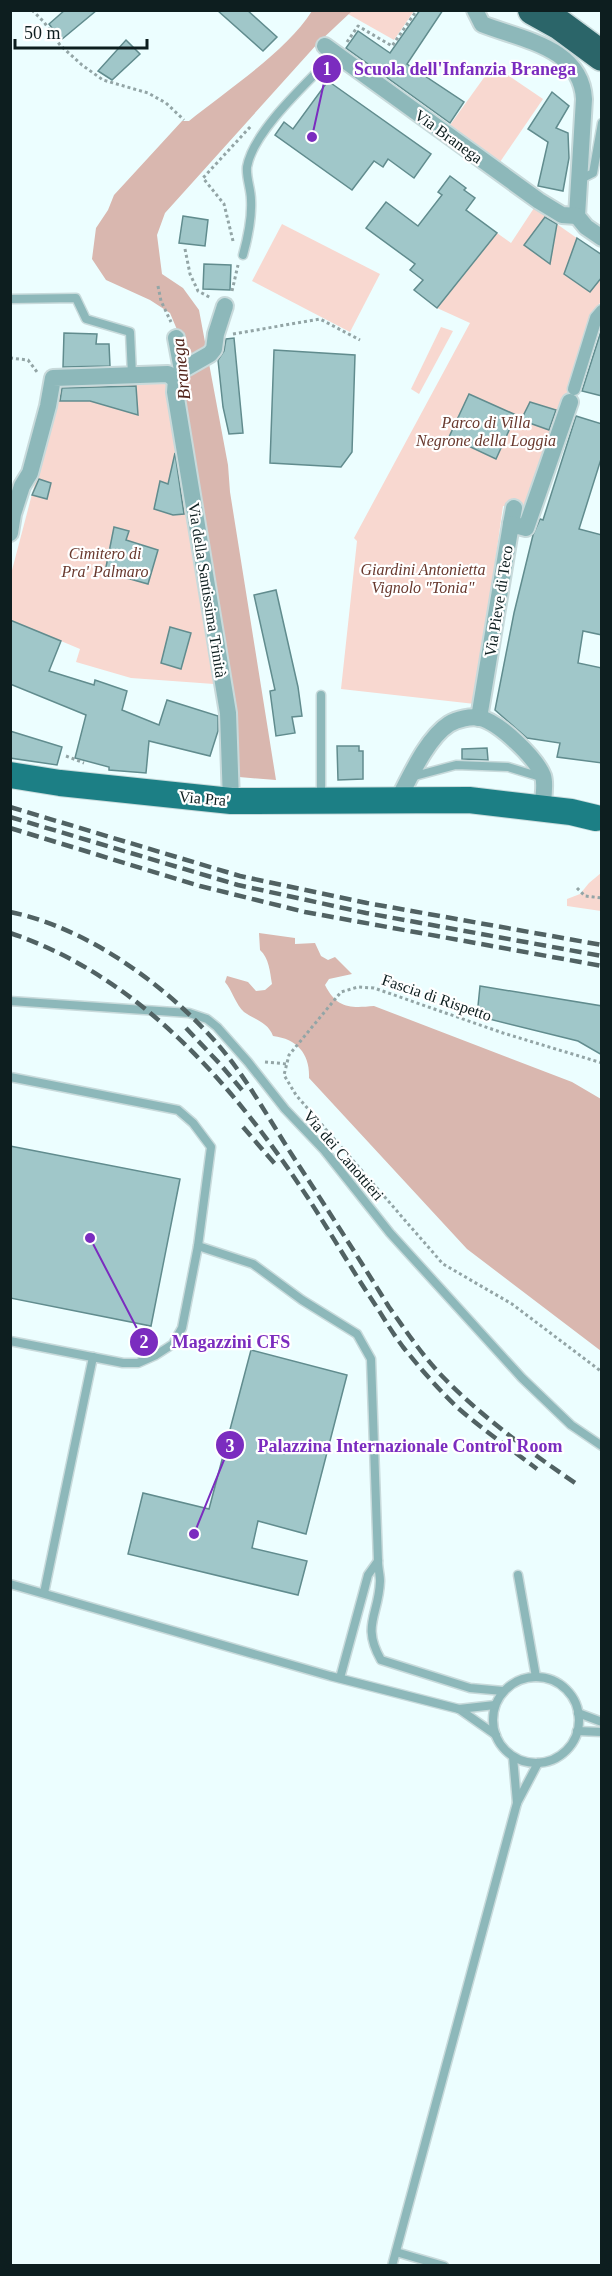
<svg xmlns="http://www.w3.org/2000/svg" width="612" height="2276" font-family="'Times New Roman',serif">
<rect width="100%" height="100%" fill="#ecfeff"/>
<g fill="#f8d8d0">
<path d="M352,11V10L414,11L394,40L348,14Z"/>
<path d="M493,65L543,99L500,162L450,125Z"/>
<path d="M534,208L601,255V301L592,316L570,386L527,511L503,506L475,704L341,689L357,541L354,538L470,323L437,308L497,233L511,243Z"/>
<path d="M282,224L380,274L350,332L252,281Z"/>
<path d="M441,327L453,331L419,394L411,389Z"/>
<path d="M167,378L214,684L131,678L76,662L80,649L11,620V574L62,380Z"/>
<path d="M601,873V911L567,906V899L580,894L589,883Z"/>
</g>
<g fill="#d9b7af">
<path d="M312,11H352L318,43L165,213L157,235L162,274L183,288L199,310L228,465L230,492L276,780L239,777L232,711L182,395L188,372L186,351L170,313L150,300L106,280L92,259L96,228L108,210L114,195L182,121H189C227,90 286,52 312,11Z"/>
<path d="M259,933L295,938V944L315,943L321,956L328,960L335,957L352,974L329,979L325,985C337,1009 351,1008 374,1006L572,1082L601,1099V1351L467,1249L309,1078C310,1055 298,1039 273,1036C268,1022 255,1020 244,1012C236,1005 232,990 225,982L227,976L248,982L256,991L265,990L272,984C270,972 269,958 260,950Z"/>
</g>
<g fill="#a0c7c9" stroke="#618c8e" stroke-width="1.5">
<path d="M65,10H97L61,40L49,24Z"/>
<path d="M217,10H247L277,37L263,51Z"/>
<path d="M420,10H443L407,64L464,102L450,123L346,48L358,31L390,53Z"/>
<path d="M126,40L140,54L112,80L98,71Z"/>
<path d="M328,81L431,154L414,178L388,159L383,167L374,161L352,190L275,135L284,122L293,129Z"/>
<path d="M552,92L569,106L556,128L568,133L569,158L563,191L538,186L548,142L528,129Z"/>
<path d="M450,176L466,188L464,190L475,198L466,210L497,233L437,308L414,290L423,280L410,270L415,264L366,228L386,202L418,226L442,195L438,192Z"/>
<path d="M183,216L208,220L205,246L179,243Z"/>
<path d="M545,217L557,224L550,264L524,245Z"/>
<path d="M577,238L602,255V277L590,292L564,274Z"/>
<path d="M204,264L231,265L230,290L203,289Z"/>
<path d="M602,328V396L582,391Z"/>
<path d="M64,333L97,334L96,344H109L110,366L63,367Z"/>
<path d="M234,338L243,433L229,434L223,407L218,360L224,351L226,339Z"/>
<path d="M274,350L355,355L352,452L341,467L270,463Z"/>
<path d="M136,386L138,415L90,401H60L62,388Z"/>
<path d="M469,394L516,415L496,459L449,437Z"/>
<path d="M530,402L556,410L549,430L521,420Z"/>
<path d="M576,416L602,424V456L579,529L602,535V635L583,631L578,663L602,668V763L557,757L560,743L527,738L495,710L514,613L533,535L540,519L543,520Z"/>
<path d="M175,453L184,514L173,515L154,509L160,481L168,484Z"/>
<path d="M39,479L51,483L47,499L32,495Z"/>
<path d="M114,527L129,531L126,540L158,550L148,584L105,572Z"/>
<path d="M276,590L298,687L302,716L292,717L295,733L276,736L270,691L275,690L254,595Z"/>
<path d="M10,620L61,641L49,671L94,685L95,680L127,691L122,710L159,725L167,700L218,716V731L210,756L149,741L146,773L109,770V767L75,758L86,715L10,684Z"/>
<path d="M170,627L191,633L181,669L161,663Z"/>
<path d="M10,731L62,747L57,765L10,758Z"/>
<path d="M337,746H359V751H363V779L338,780Z"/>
<path d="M487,748L488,760L462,759V749Z"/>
<path d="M480,986L602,1006V1055L578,1041L477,1016Z"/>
<path d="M10,1146L180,1179L151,1326L10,1298Z"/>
<path d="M251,1350L347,1375L306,1534L258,1521L252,1548L307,1561L298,1595L128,1554L143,1493L209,1509Z"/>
</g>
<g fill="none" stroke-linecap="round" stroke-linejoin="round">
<g stroke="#c8dadb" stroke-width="11">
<g id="service">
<path d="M579,180L593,173L602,123"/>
<path d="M243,255C248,237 252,218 251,200C251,189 246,178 247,167C253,131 309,81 335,54"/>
<path d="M10,299L76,298L86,319L130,332L132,375"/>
<path d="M411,777L456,765L508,767L544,778"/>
<path d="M321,799V695"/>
<path d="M10,1001L189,1013L207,1019L217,1027L248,1062L285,1109L324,1150L390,1233L522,1378L571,1425L602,1446"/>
<path d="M10,1077L178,1110L193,1123L211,1147L198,1246L182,1328L173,1344L156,1355L138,1363H123L10,1341"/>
<path d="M198,1246L253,1264L302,1300L357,1334L371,1359L378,1561C378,1568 380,1575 380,1581C379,1615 361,1625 381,1660L470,1688L503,1691"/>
<path d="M518,1575L536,1677"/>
<path d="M10,1584L330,1676L459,1709L496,1735"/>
<path d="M44,1593L93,1357"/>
<circle cx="536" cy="1720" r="43"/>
<path d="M340,1678L368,1575L378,1561"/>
<path d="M459,1709L495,1705"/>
<path d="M578,1713L602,1722"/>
<path d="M577,1731L602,1732"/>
<path d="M513,1757L517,1803"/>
<path d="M396,2252L444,2266"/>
<path d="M392,2266L517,1803L538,1763"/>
</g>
</g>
<g stroke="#c8dadb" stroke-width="15">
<path id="pedestrian" d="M574,389L596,318L602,311"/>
</g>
<g stroke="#c8dadb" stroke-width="20">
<g id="minor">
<path d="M475,10L482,24C522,40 581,47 584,99L577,216L586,227L602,238"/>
<path d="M325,46L539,201L562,215L577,216"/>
<path d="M176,338L182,370L176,380L175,392L228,713L231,801"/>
<path d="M182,370L210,354L214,349L216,334L225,306"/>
<path d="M511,524L514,508"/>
<path d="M10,533L13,514L22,486L30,473L48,406L53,378L168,374L176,380"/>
<path d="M479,718L511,524L526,528L570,402"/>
<path d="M398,800C410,777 427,738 449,724C457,719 471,716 480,718C499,722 536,758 543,776C546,785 543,799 542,808"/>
</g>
</g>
<g stroke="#c8dadb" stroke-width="28">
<path id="primary" d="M10,775L60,783L231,801L469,800L571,812L596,818"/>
</g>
<g stroke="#c8dadb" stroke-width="33">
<path id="motorway" d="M533,10L560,25L602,56"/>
</g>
<g stroke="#93a5a6" stroke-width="3" stroke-dasharray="3 3" stroke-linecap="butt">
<path d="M32,10L44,22L60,45L82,65L103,80L148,93L166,103L184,120"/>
<path d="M347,42L358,26L392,46L417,10"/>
<path d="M233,241L224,204L203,178L251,126"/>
<path d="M185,249L190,274L198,291L211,298"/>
<path d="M158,286L161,301L171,322"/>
<path d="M232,291L238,265"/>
<path d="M233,334L320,319L360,340"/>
<path d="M10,358L28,360L37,372"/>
<path d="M66,756L84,763"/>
<path d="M601,866H602"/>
<path d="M577,888L585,896L602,898"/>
<path d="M265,1062L287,1064"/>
<path d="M602,1063L503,1033L374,988L358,987L341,992L289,1055L284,1075L296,1095L443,1264L512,1304L602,1372"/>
</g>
<use href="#service" stroke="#8db8ba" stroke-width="8"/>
<use href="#pedestrian" stroke="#8db8ba" stroke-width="12"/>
<use href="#minor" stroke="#8db8ba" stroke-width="16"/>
<use href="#primary" stroke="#1c7f85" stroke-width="26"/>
<use href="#motorway" stroke="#2b6569" stroke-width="30"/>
<g stroke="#516263" stroke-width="4.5" stroke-dasharray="12 6" stroke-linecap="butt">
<path d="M10,807L240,876L367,903L602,945"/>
<path d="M10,817L238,885L366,913L602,956"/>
<path d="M10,828L200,886L305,912L602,966"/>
<path d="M10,912C93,928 186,999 235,1066C256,1095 274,1127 294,1158C326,1207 358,1257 389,1307C406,1331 422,1355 442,1376C483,1418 530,1452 578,1485"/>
<path d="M10,933C136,975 228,1079 300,1186C327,1226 351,1269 378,1309C386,1322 394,1335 403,1347C420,1368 438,1389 458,1408C483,1430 511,1449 537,1469"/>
<path d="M186,1028L220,1064L242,1090"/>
<path d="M243,1127L275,1164"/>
</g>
</g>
<g text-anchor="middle" stroke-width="4.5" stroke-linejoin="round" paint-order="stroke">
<g font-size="16" fill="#0d1e1f" stroke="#fff">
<text transform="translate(449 136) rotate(36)" y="6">Via Branega</text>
<text transform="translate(208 590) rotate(81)" y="6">Via della Santissima Trinità</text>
<text transform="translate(498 601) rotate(-81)" y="6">Via Pieve di Teco</text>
<text transform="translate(204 798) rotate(5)" y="6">Via Pra'</text>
<text transform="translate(437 997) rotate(19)" y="6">Fascia di Rispetto</text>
<text transform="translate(344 1155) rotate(49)" y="6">Via dei Canottieri</text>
</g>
<g font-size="16" font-style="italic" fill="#68382d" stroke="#fff">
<text x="486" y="428">Parco di Villa<tspan x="486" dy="18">Negrone della Loggia</tspan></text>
<text x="105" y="559">Cimitero di<tspan x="105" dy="18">Pra' Palmaro</tspan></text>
<text x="423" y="575">Giardini Antonietta<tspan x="423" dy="18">Vignolo "Tonia"</tspan></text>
</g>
<g font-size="18" font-style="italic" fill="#4f2218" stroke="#fff">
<text transform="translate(181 369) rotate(-96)" y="6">Branega</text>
</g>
</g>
<path fill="none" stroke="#7b2cbf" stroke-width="2" d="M312 137L327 69M90 1238L144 1342M194 1534L230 1445"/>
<g fill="#7b2cbf" stroke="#fff" stroke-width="2">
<circle cx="312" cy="137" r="6"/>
<circle cx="90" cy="1238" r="6"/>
<circle cx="194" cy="1534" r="6"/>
<circle cx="327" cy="69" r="15"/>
<circle cx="144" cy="1342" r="15"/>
<circle cx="230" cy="1445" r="15"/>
</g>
<g font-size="18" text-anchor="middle" font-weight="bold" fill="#fff">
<text x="327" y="75">1</text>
<text x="144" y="1348">2</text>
<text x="230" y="1452">3</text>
</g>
<g font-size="18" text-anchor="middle" font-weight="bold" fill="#7b2cbf" stroke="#fff" stroke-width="4.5" stroke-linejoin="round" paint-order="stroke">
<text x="465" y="75">Scuola dell'Infanzia Branega</text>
<text x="231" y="1348">Magazzini CFS</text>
<text x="410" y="1452">Palazzina Internazionale Control Room</text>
</g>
<rect width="612" height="2276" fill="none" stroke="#0d1e1f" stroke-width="24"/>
<path d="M15 39v9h132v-9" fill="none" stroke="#0d1e1f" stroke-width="3"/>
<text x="24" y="39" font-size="18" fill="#0d1e1f" stroke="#ffffff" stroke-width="4.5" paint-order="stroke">50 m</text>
</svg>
